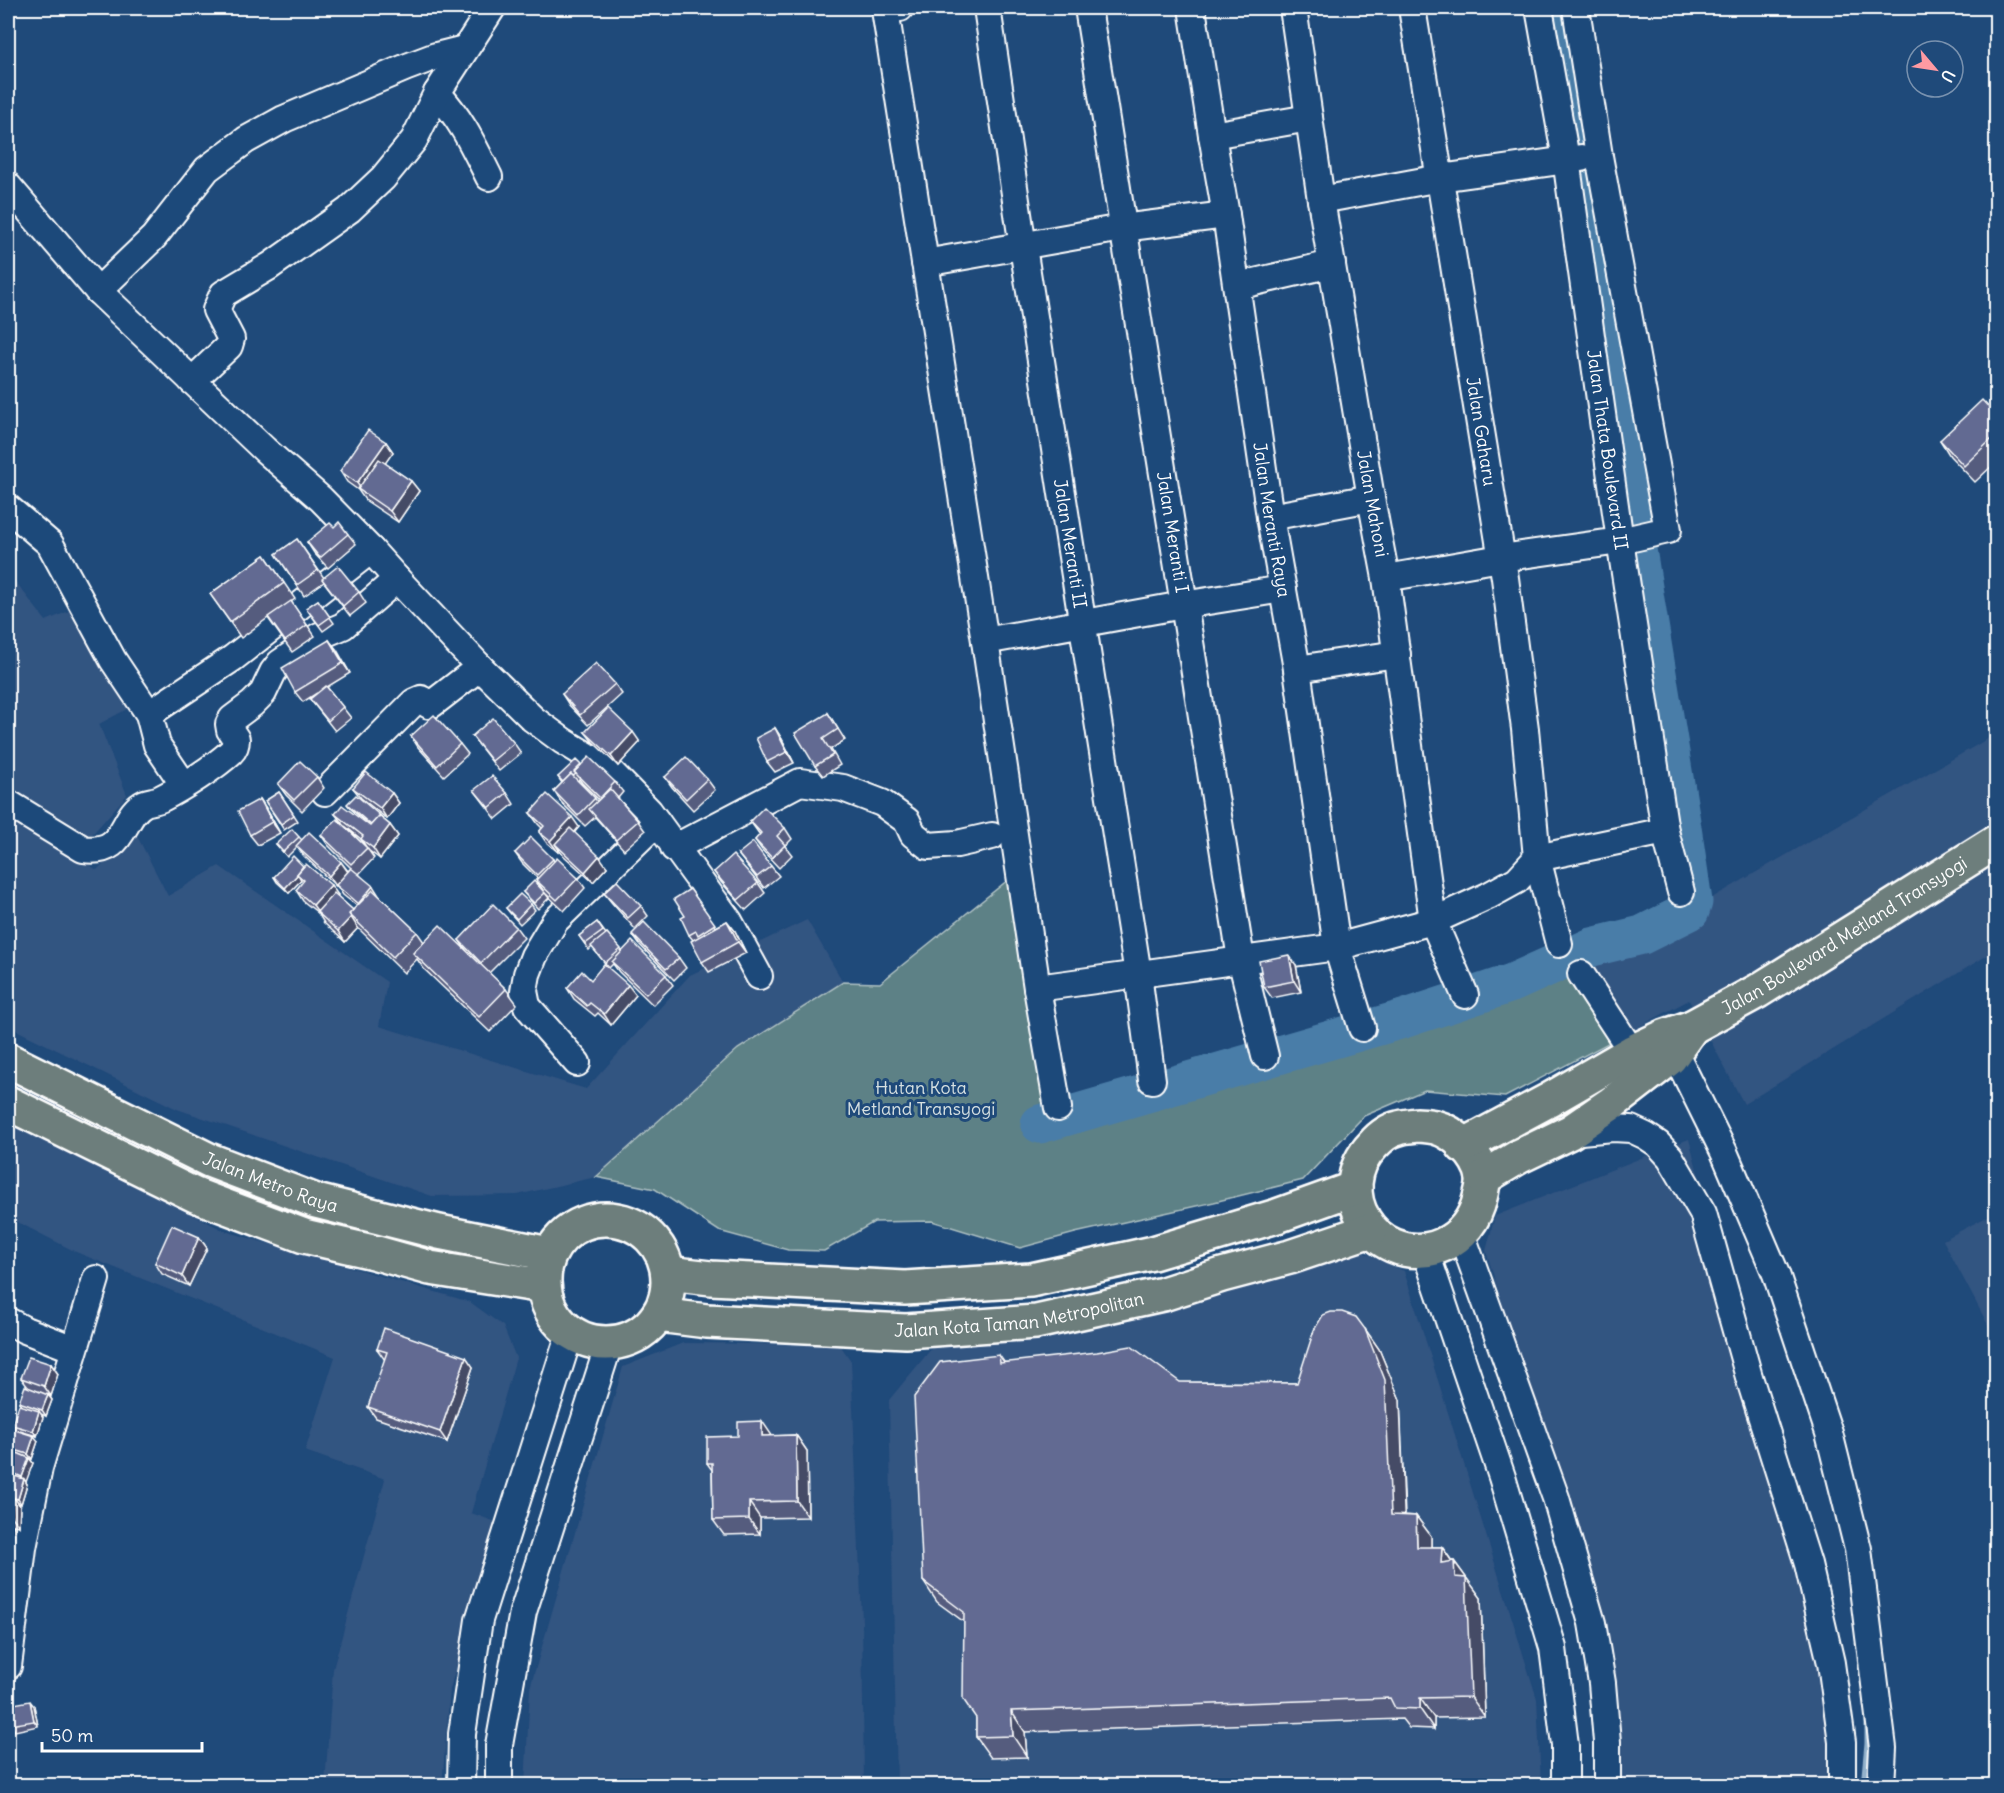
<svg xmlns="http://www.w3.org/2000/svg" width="2004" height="1793" font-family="Delius,sans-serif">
<rect width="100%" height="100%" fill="#1f4a7a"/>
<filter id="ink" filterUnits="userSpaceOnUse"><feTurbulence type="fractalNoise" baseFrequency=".0167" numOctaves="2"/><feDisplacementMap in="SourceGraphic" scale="12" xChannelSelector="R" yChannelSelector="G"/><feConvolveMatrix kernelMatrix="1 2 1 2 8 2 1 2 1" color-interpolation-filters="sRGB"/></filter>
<g filter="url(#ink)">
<g fill="#335481">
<path d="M8,572L46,621L92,601L146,699L99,724L127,795L88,839L8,788Z"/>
<path d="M1996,734V950L1744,1104L1689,1000L1614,1040L1569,963L1691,910Z"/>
<path d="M8,814L97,870L135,832L168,896L219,866L387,982L379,1026L586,1089L690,975L807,920L843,982L738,1049L596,1177L517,1195L432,1196L177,1109L8,1026Z"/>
<path d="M8,1122L225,1231L470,1302L503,1326L516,1358L471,1513L496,1522L450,1689L442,1785H325L333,1669L385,1479L305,1451L335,1357L76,1252L8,1217Z"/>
<path d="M1689,1139L1781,1486L1833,1738V1785H1619L1582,1560L1486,1251L1495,1216Z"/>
<path d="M1996,1212V1340L1943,1240Z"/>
<path d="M1363,1252L1404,1271L1537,1699L1541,1785H897L889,1400L937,1342L1069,1332L1181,1307Z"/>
<path d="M683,1343L840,1345L851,1361L862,1621L864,1785L525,1786L530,1688L623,1367Z"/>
</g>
<path fill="#5d8186" stroke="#aec0c2" stroke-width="1.5" d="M1013,876L1052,1138L1569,962L1614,1040L1505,1097L1425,1090L1364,1116L1303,1180L1214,1202L1075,1233L1020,1248L932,1221L874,1222L824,1251L788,1250L719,1231L655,1189L596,1177L738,1049L843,982L880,983Z"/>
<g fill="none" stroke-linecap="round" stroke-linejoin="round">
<path stroke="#92b1cb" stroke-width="7" d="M1864,1786L1868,1743V1721"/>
<path stroke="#4a7da8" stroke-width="39" d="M1040,1124L1403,1019L1512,983L1592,947L1642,935L1690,911L1693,902C1675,773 1651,645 1632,516C1605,346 1585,177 1556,8"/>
<g stroke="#fff" stroke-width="30">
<g id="minor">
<path d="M900,8L885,10L985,641L1037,988L1058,1108"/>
<path id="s1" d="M987,8L1023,247L1138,974L1152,1080"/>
<path id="s2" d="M1088,8L1241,959L1265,1056"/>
<path id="s3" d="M1192,8L1212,135L1226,215L1270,517L1297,669L1337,947L1362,1028"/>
<path id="s4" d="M1293,8L1321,200L1371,498L1386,578L1433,921L1465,995"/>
<path id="s5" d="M1412,8L1505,578L1525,729L1537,858L1559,944"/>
<path id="s6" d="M1539,8L1566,159L1620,541L1665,831L1681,892"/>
<path d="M437,93C462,120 473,145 489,177"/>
<path d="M1212,135L1309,118"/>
<path d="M8,186L98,291L265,450L321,499L371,550L397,579L480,667L533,719L563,741L606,767L649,811L729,921L759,976"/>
<path d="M1321,200L1440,178L1581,158"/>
<path d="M925,263L1122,228L1226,215"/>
<path d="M1237,286L1332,264"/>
<path d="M98,291L154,237L207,169L246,140L284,119L407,67L436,56L464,49"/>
<path d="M192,381L229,346L231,339L216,310L223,294L270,266L349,210L383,178L414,140L437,93L492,8"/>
<path d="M8,508L50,544L113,660L149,714L157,745L184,785"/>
<path d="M1270,517L1371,498"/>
<path d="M1386,578L1501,558L1620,541L1668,530L1599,156L1576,8"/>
<path d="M985,641L1183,605L1283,589"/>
<path d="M1297,669L1397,654"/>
<path d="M149,714L233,658L371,550"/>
<path d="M325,792L414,702L421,699L429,705L432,704L480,667"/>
<path d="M8,803L83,849C127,856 120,815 145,803C150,801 157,801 162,798C182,788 215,767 231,752C235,748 236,744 236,739L230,730L229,724L232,719L252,704L263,693L273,672L280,663L319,636L343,626L397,579"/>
<path d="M674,848L800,782L843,788L882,803L907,821L913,834L928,846L957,844L992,836"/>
<path d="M1581,974L1632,1052"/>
<path d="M1037,988L1337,947L1433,921L1488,896L1517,880L1537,858L1665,831"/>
<path d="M1668,1039L1724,1152L1776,1274L1829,1433L1858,1549L1883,1748L1881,1786"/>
<path d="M577,1063L527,1006L524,991L527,974L534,956L555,921L657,822"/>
<path d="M1570,1132L1613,1128L1631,1129L1646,1136L1658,1144L1670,1157L1703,1213L1749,1377L1808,1564L1831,1663L1842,1742V1786"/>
<path d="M1461,1233L1556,1498L1592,1623L1602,1683L1607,1742V1786"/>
<path d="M1425,1250L1502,1477L1553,1648L1565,1745V1786"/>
<path d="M8,1321L25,1330L74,1349"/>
<path d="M8,1666L23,1548L39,1468L96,1279"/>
<path d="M461,1786L462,1734L479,1620L570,1333"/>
<path d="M499,1786V1745L523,1612L609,1344"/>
</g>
</g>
<g stroke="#fff" stroke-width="38">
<g id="major">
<path id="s7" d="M8,1060L209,1160L316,1201L439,1232L549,1254"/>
<path d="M8,1103L195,1195L304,1236L373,1252L430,1268L543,1286"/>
<path d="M1417,1125C1423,1125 1429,1126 1435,1127C1455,1132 1480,1156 1483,1178C1484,1186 1480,1197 1478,1205C1471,1226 1456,1241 1435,1248C1374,1265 1328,1191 1373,1145C1380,1137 1389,1130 1399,1128C1404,1126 1411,1126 1417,1125Z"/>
<path id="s8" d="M1463,1146L1549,1100L1632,1052L1666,1036L1692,1027L1758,991L1996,842"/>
<path d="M1483,1178L1520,1156L1570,1132L1612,1103L1670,1058L1692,1027"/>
<circle cx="606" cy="1281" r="62"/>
<path d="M668,1273L711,1278L905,1288L1031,1280L1153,1253L1277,1216L1355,1188"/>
<path id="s9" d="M658,1315L707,1321L906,1331L1036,1322L1163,1294L1222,1275L1290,1257L1371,1230"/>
</g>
</g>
<use href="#minor" stroke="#1f4a7a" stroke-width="26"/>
<use href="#major" stroke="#6d7e7c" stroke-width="33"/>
</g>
<g fill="#545c7e" stroke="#fff" stroke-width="1.5" fill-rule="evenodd">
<path d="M1996,415V462L1975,482L1950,456L1940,440Z"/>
<path d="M386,442L393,452L385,463L411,481L419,491L398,522L365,500L358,490L347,482L340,471Z"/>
<path d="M334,527L348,534L356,544L328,568L314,553L307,542Z"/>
<path d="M297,539L324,578L359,592L366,603L350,616L324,582L304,596L276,554Z"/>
<path d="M265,555L295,599L291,602L315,636L292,652L268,618L241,638L210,594Z"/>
<path d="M318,600L334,623L323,631L306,608Z"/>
<path d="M329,640L350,673L327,687L351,718L335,731L310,699L317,693L303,702L295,692Z"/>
<path d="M615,684L622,694L588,725L569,705L562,694Z"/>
<path d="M828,713L845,740L831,749L840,765L823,776L815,766Z"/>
<path d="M775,728L782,739L794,763L775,772L767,762Z"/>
<path d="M585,732L640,742L618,766L593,742Z"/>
<path d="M411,736L460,744L468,754L444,776L418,747Z"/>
<path d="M472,736L514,743L521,753L499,771Z"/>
<path d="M581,765L615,782L623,792L618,798L638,821L645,831L624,850L595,817L585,826L561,802L554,791L562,783L558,777ZM579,779L582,783L599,800L597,801L578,781Z"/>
<path d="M317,777L324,788L302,811L286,795L278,784Z"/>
<path d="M665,777L707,779L715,790L693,810L672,787Z"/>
<path d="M353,788L392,793L399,803L387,819L361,798Z"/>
<path d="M474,790L507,793L514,804L496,819Z"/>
<path d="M279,792L298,821L284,830L265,801Z"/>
<path d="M260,799L267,810L280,833L258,845L250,835Z"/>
<path d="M347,804L385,821L390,825L398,836L380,859L368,850L361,839L345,826L367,848L374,858L359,874L380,897L417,932L424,942L466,950L459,940L516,927L524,938L489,973L506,989L517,1004L490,1032L424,969L417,959L404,973L358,928L345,942L324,923L318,913L303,901L296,890L303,882L301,880L289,893L277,882L274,877L303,866L338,895L337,896L353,910L357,906L343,895L337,886H336L304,856L297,847L287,857L276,844L299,837L302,840L341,862L348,871L351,868L328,845L321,835L342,823L335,814L370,826L351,809Z"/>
<path d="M530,813L579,827L574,833L607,867L593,882L563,855L559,850L558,852L546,842L539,832L542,828L538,824Z"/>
<path d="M750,821L785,828L792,839L785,846L792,855L779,868L762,850L755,840L760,835Z"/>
<path d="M515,853L553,859L554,861L578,878L585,888L564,911L545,893L549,898L538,909L523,892L543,890L536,880L538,879L522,863Z"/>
<path d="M738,854L771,866L779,876L764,888Z"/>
<path d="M714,872L758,883L765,893L746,910L721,882Z"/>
<path d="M690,889L716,927L727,921L735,931L746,953L709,972L702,962L693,940L689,935Z"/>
<path d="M604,893L641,906L648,916L635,929L612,903Z"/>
<path d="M531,904L535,910L520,924L510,913L506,908Z"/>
<path d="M597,922L606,934L607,933L622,951L666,975L673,985L653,1005L619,972L613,964L609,968L592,947L589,950L579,936Z"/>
<path d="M632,934L679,958L686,968L674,980L639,944Z"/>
<path d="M1296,965L1301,992L1272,998L1264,987Z"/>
<path d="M591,980L636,995L611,1025L598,1013L595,1016L574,999L567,988Z"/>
<path d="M199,1237L207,1248L189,1286L162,1274L155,1263Z"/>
<path d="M1365,1329L1379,1349L1400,1400L1405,1515L1416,1516L1431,1536V1547H1442L1452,1561H1454L1481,1598L1485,1717L1434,1718V1729L1409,1728L1402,1719L1025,1732L1027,1757L991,1758L976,1737V1719L964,1622L937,1602L923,1581L999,1355L1004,1362L1180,1382L1297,1383Z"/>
<path d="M377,1349L466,1357L473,1367L447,1442L376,1418L368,1407L385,1360Z"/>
<path d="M51,1364L58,1374L51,1396L49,1395L52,1400L46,1416L41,1414L43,1417L37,1436L16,1430L12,1425L21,1406L19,1402L28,1387L21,1378Z"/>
<path d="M796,1435L807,1451L808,1517L760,1518V1534L724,1535L713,1520L712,1470L707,1463L772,1436Z"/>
<path d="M8,1441H38L32,1459H30L33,1463L25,1482L27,1484L21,1504L18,1503L20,1506L19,1526L13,1525L14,1528L13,1548H9L10,1550L8,1570Z"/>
<path d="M34,1706L38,1726L15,1731L12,1726L13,1733L8,1734V1710L9,1712Z"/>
</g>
<g fill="#454b66" stroke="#fff" stroke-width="1.5">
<path d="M386,442L393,452L364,494L357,483Z"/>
<path d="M411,481L419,491L398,522L390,511Z"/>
<path d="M329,640L337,650L350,673L343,663Z"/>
<path d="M775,728L782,739L794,763L787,752Z"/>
<path d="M633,732L640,742L618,766L611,756Z"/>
<path d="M392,793L399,803L387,819L380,808Z"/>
<path d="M260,799L267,810L280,833L272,822Z"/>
<path d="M572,817L579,827L560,849L555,844L559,850L558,852L550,841Z"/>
<path d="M390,825L398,836L380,859L373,848Z"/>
<path d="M599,856L607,867L593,882L585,872Z"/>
<path d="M341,862L348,872L336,886L329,876Z"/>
<path d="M298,874L301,880L289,893L285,888Z"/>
<path d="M331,885L338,895L321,916L313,905Z"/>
<path d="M373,886L380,897L358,904Z"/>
<path d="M351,917L358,928L345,942L338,931Z"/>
<path d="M727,921L735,931L746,953L738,942Z"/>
<path d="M1289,955L1296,965L1301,992L1294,981Z"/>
<path d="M628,985L636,995L611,1025L604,1014Z"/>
<path d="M199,1237L207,1248L189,1286L182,1276Z"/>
<path d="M1365,1329L1379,1349L1400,1400L1405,1535L1391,1515Z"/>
<path d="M466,1357L473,1367L447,1442L440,1432Z"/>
<path d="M51,1364L58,1374L51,1396L44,1386Z"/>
<path d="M48,1395L52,1400L46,1416L42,1410Z"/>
<path d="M39,1411L43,1417L37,1436L33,1431Z"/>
<path d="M762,1421L773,1437L762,1436Z"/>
<path d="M796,1435L807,1451L808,1517L797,1501Z"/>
<path d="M34,1436L38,1441L32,1459L28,1454Z"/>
<path d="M29,1458L33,1463L26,1482L22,1477Z"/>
<path d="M24,1479L27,1484L21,1504L18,1499Z"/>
<path d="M13,1496L20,1506L19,1526L11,1515Z"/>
<path d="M749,1502L760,1518V1534L749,1519Z"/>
<path d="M1416,1516L1431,1536V1568L1417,1547Z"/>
<path d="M8,1518L14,1528L13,1548L8,1541Z"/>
<path d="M8,1546L10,1550L8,1570Z"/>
<path d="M1442,1547L1455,1566L1454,1561L1481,1598L1485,1717L1471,1697L1441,1563Z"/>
<path d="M1420,1698L1434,1718V1729L1420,1709Z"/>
<path d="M30,1701L34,1706L38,1726L34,1721Z"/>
<path d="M8,1710L9,1713L13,1733L9,1728L8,1718Z"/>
<path d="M1011,1711L1025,1732L1027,1757L1013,1736Z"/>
</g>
<g fill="#626b92" stroke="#fff" stroke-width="1.5">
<path d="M1982,400L1996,415V435L1964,466L1940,440Z"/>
<path d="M368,430L386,442L357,483L340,471Z"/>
<path d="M379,459L411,481L390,511L358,489Z"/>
<path d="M339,522L348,534L320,558L307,542L330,523L334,527Z"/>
<path d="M297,539L318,570L297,585L276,554Z"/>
<path d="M265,555L284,583L230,622L210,594Z"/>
<path d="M338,566L359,592L343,606L322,579Z"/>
<path d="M318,600L330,617L319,625L306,608Z"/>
<path d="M291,601L307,625L285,641L268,617Z"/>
<path d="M329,640L343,663L295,692L282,668Z"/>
<path d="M596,663L615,684L580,715L562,694Z"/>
<path d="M326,686L343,707L328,721L310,699Z"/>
<path d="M608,708L633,732L611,756L585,732Z"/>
<path d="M828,713L838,729L823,739L833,755L815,766L795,733Z"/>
<path d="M434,715L460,744L437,766L411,736Z"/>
<path d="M493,718L514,743L492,761L472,736Z"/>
<path d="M775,728L787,752L767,762L756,738Z"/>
<path d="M589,757L615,782L600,798L574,772Z"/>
<path d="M686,757L707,779L686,799L665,777Z"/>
<path d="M576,760L581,765L574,772L576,774L573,776L571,774L563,782L558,777Z"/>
<path d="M300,761L317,777L294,800L278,784Z"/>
<path d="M366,772L392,793L380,808L353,788Z"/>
<path d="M571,774L595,798L578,816L554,791Z"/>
<path d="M492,776L507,793L489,808L474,790Z"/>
<path d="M610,789L638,821L616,840L589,809Z"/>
<path d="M279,792L294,815L281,824L265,801Z"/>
<path d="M547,794L572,817L550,841L539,832L544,826L530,813Z"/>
<path d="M356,795L383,818L382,819L379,816L371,825L347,804Z"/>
<path d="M260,799L272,822L250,835L238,811Z"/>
<path d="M342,805L370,826L379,816L390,825L373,848L361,839L363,836L335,814Z"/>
<path d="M764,807L785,828L777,836L785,845L772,858L755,840L761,833L750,821Z"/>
<path d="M337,819L367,848L351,864L321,835Z"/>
<path d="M570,828L599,856L585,872L555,844Z"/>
<path d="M292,829L299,837L283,852L276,844Z"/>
<path d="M309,832L341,862L329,876L296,846Z"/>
<path d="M531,837L553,859L537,875L515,853Z"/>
<path d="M753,842L771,866L757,877L738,854Z"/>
<path d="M733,855L758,883L738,900L714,872Z"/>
<path d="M293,856L303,866L297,874H298L285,888L274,877Z"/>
<path d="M557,858L578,878L557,900L536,880Z"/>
<path d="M306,864L331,885L313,905L296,890L304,880L297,874Z"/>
<path d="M351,868L373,886L358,904L336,885Z"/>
<path d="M534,881L545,893L534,903L523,892Z"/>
<path d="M617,881L641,906L628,918L604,893Z"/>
<path d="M690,889L715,924L698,935L696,931L689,935L681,918L685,916L674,899Z"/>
<path d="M373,890L417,932L393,957L349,914Z"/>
<path d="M334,893L353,910L349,914L351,917L338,931L317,912Z"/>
<path d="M520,894L531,904L517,919L506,908Z"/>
<path d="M493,904L516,927L481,963L459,940Z"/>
<path d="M727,921L738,942L702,962L691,941Z"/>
<path d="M597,922L603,931L585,944L579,936Z"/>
<path d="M644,922L679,958L666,969L632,934Z"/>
<path d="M440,925L506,989L479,1017L413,953Z"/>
<path d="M607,933L621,949L605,963L591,946Z"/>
<path d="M632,941L666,975L646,994L612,962Z"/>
<path d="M1289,955L1294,981L1264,987L1259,961Z"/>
<path d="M604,964L628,985L604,1014L590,1003L587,1006L567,988L582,971L591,980Z"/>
<path d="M172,1225L199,1237L182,1276L155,1263Z"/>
<path d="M1331,1312H1342L1356,1317L1365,1329L1385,1380L1391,1515L1416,1516L1417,1547H1442L1441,1563L1454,1561L1455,1577L1466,1578L1471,1697L1420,1698V1709L1395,1708L1390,1698L1011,1711L1013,1736L976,1737V1718L963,1699L964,1612L923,1581L914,1397L940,1362L999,1355L1000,1363L1097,1352L1131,1346L1180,1382L1297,1383L1314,1330L1323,1315Z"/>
<path d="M384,1328L466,1357L440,1432L368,1407L387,1352L377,1349Z"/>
<path d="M29,1357L51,1364L44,1386L21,1378Z"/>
<path d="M25,1386L48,1395L42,1410L19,1402Z"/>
<path d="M19,1405L39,1411L33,1431L12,1425Z"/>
<path d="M762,1421V1436L796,1435L797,1501L749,1502V1519L713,1520L712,1463H707V1437L738,1436V1422Z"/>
<path d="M12,1429L34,1436L28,1454L8,1448V1441Z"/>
<path d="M8,1449L29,1458L22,1477L8,1471Z"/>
<path d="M8,1474L24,1479L18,1499L14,1498L13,1496L8,1495Z"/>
<path d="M8,1495L13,1496L11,1515H8Z"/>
<path d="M30,1701L34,1721L11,1725L8,1705Z"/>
</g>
</g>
<g text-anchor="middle" stroke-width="6" stroke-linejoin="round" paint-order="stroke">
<g font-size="18" fill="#fff" stroke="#1f4a7a">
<text dy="6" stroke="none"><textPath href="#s5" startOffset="429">Jalan Gaharu</textPath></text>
<text dy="6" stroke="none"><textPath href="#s6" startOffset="447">Jalan Thata Boulevard II</textPath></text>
<text dy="6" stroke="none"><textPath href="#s4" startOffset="502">Jalan Mahoni</textPath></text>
<text dy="6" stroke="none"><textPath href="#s3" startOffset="518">Jalan Meranti Raya</textPath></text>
<text dy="6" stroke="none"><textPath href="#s2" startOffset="531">Jalan Meranti I</textPath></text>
<text dy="6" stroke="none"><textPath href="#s1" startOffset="542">Jalan Meranti II</textPath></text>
<text dy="6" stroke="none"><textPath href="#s8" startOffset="436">Jalan Boulevard Metland Transyogi</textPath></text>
<text dy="6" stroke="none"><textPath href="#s7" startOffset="290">Jalan Metro Raya</textPath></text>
<text dy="6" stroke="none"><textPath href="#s9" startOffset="363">Jalan Kota Taman Metropolitan</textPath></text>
</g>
<g font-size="18" fill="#d6e0e1" stroke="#1f4a7a">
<text x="921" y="1094">Hutan Kota<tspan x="921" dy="21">Metland Transyogi</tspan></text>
</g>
</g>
<rect width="2004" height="1793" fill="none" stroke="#1f4a7a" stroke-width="30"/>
<rect x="15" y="15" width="1974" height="1763" fill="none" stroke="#fff" stroke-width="2" filter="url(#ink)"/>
<g transform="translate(1935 69) rotate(119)"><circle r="28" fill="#1f4a7a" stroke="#7992af" stroke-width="1.5"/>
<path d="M0-4.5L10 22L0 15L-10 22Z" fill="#ff9aa2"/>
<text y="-9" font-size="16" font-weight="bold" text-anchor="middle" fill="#ffffff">U</text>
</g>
<path d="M42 1742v9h160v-9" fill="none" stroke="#ffffff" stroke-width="3"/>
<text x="51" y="1742" font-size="18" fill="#ffffff" stroke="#1f4a7a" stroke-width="4.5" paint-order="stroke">50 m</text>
</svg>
